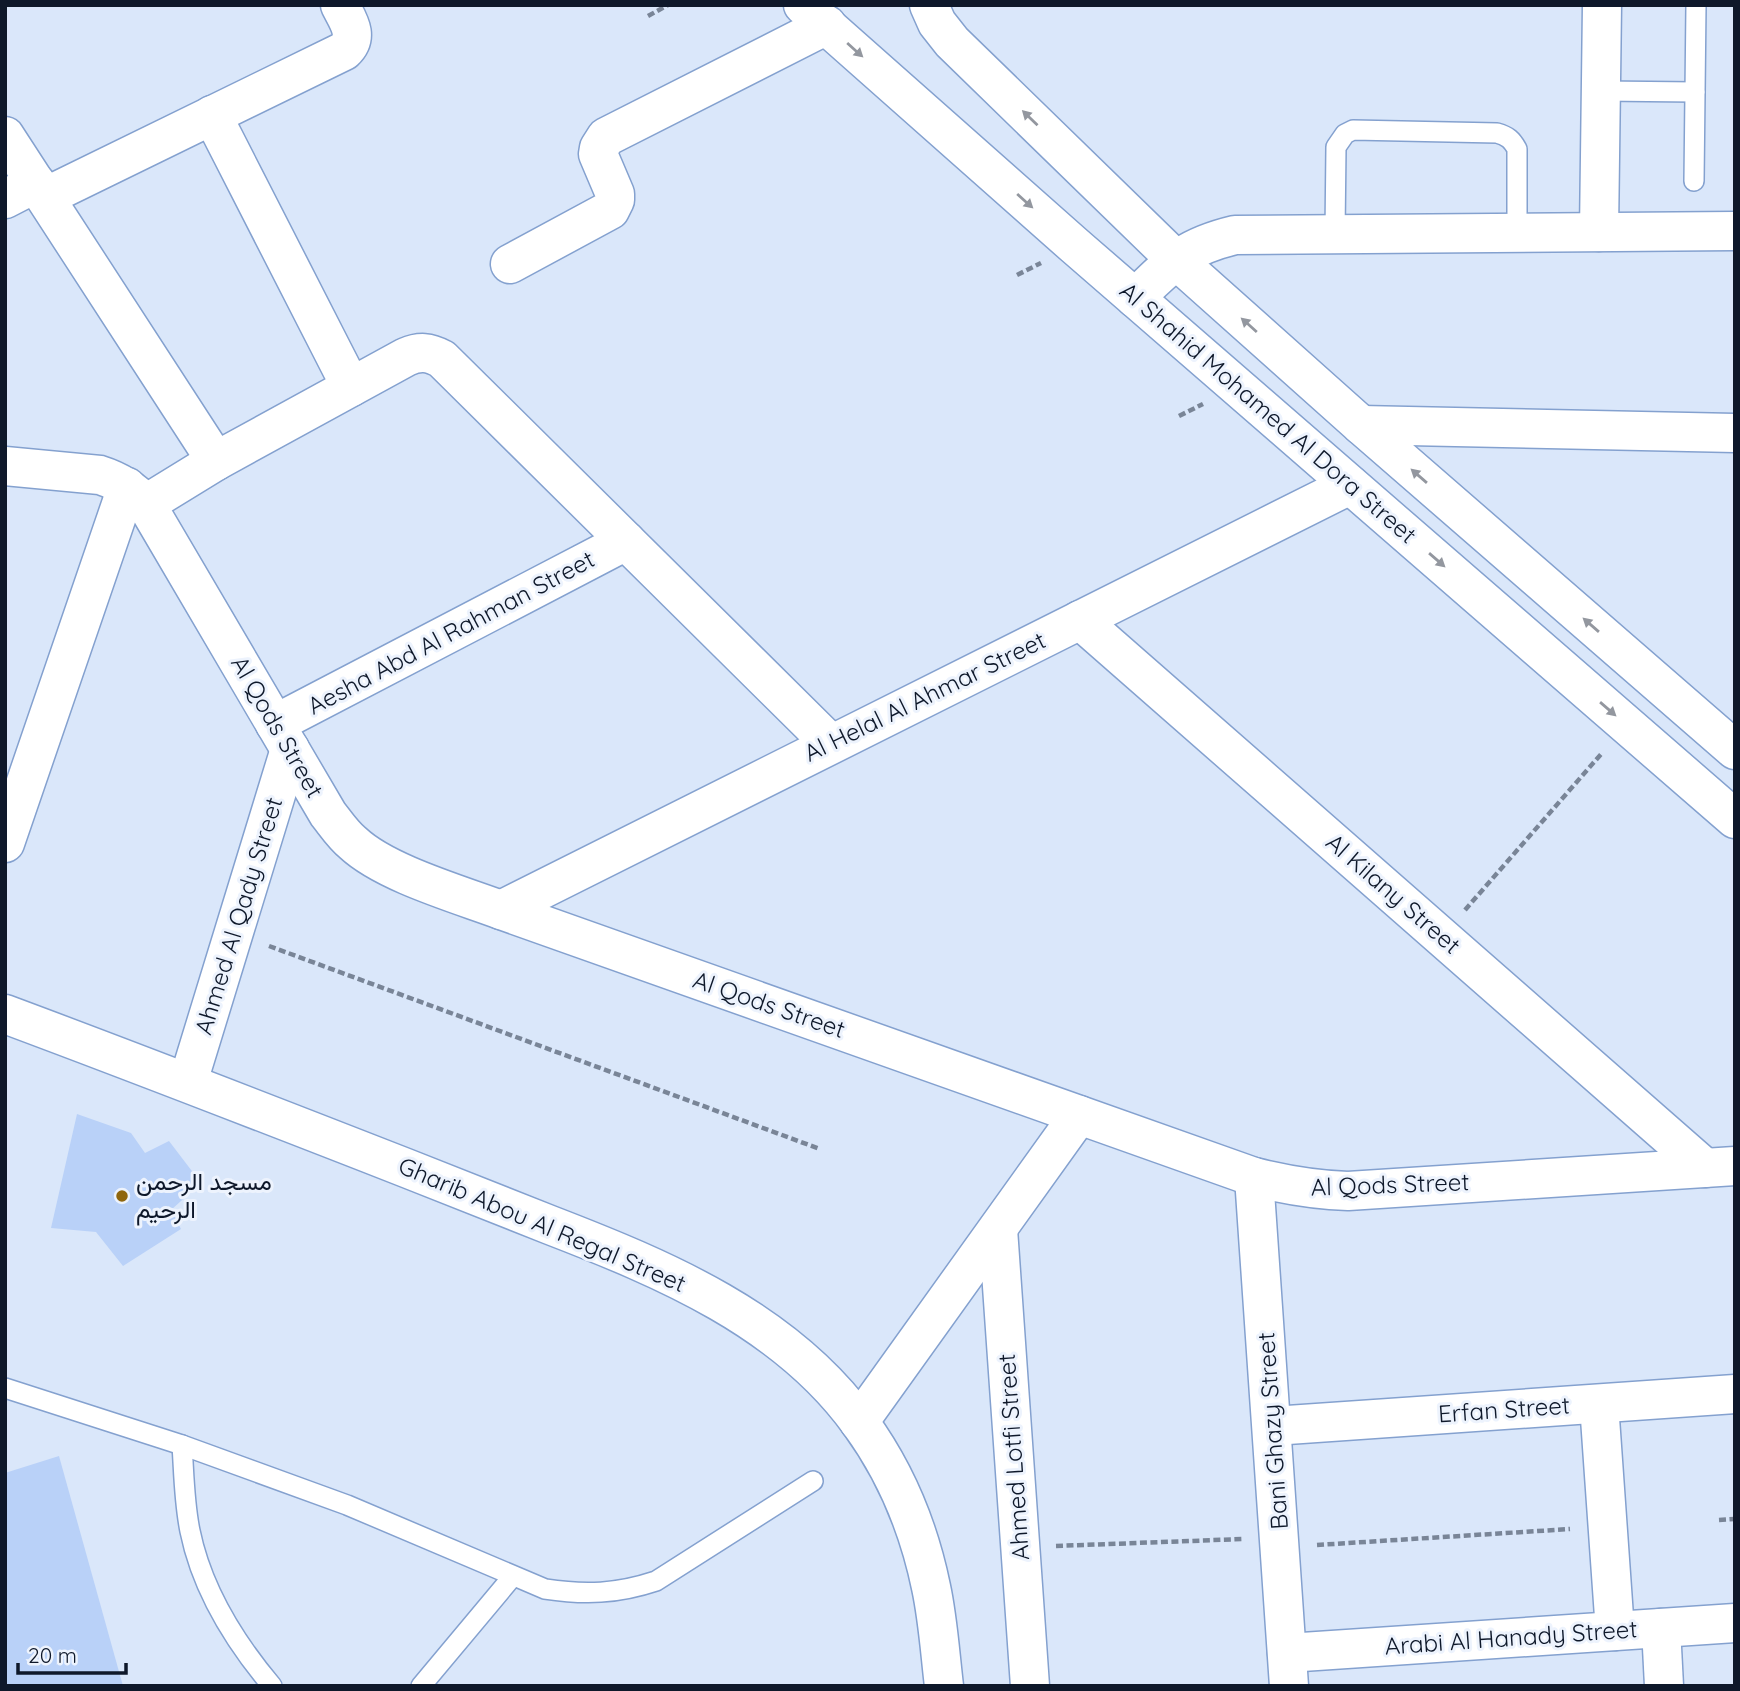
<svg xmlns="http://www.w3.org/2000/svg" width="1740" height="1691" font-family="Quicksand,Vazirmatn,sans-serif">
<rect width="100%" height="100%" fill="#dae7fa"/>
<g fill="#b9d1f8">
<path d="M77,1114L131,1133L145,1153L169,1141L201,1183L171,1210L181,1229L123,1266L96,1232L51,1228Z"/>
<path d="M59,1456L123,1686H5V1473Z"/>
</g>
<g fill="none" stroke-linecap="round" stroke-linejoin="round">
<g stroke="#84a1cf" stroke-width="22">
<g id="service">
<path d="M1602,91L1695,92"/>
<path d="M1694,181L1696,5"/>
<path d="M1335,233L1336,147L1345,134L1353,130L1497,133C1508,136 1512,140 1517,149V232"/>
<path d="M5,1388L182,1445L347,1505L545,1589C585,1595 617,1594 656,1581L813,1481"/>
<path d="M182,1445C184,1473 184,1502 190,1531C202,1590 234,1641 272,1686"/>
<path d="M421,1686L513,1576"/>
</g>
</g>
<g stroke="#84a1cf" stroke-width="41">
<g id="minor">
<path d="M212,115L351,387"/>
<path d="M5,136L216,461"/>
<path d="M45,197L344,51C360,36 348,21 340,5"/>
<path d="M5,199L36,183"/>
<path d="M1599,232L1602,5"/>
<path d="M510,264L610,210L615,200V194L598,154L599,148L606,137L827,25"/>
<path d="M1135,298C1171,263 1185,247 1235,235L1735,231"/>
<path d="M1361,425L1735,433"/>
<path d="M5,466L100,475C119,481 133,490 146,504L328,814C336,824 343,835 353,843C385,873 458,894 501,910L1254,1177C1286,1185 1316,1190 1348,1191L1735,1166"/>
<path d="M146,504L216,461L406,357C420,351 429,352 442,359L831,744"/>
<path d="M1080,620L1705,1168"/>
<path d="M275,724L626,541"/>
<path d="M5,843L127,487"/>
<path d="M501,910L1350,485"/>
<path d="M188,1082L290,749"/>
<path d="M1254,1177L1289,1686"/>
<path d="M998,1229L1030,1686"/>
<path d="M1599,1404L1615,1631"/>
<path d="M859,1422L1079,1115"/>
<path d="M1273,1426L1735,1394"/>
<path d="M1661,1628L1664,1686"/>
<path d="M1287,1653L1735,1623"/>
</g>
</g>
<g stroke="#84a1cf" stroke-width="41">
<path id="tertiary" d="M5,1014C139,1064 273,1116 406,1168C454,1187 502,1206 550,1225C664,1269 786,1320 860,1423C895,1471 919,1529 931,1587C938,1619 940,1653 944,1686"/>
</g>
<g stroke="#84a1cf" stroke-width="41">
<g id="secondary">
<path d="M803,5L1074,245L1735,819"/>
<path d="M929,5L937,23L952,42L1175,259L1361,425L1735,750"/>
</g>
</g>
<g stroke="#798597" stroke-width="4.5" stroke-dasharray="7 3.5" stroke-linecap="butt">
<path d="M648,16L668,5"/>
<path d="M1017,275L1041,263"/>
<path d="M1179,416L1203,404"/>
<path d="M1465,910L1602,753"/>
<path d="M269,946L820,1149"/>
<path d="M1719,1520L1735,1519"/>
<path d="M1317,1545L1570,1529"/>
<path d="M1056,1546L1243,1539"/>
</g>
<use href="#service" stroke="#fff" stroke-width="19"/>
<use href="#minor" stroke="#fff" stroke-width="38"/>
<use href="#tertiary" stroke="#fff" stroke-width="38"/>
<use href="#secondary" stroke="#fff" stroke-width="38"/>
</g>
<defs><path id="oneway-solid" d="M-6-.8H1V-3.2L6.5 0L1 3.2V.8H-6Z" transform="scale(1.75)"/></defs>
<g fill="#93979f">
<use href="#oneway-solid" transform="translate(855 50) rotate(42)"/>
<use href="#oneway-solid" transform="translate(1030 118) rotate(-136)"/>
<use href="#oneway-solid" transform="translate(1025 201) rotate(42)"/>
<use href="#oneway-solid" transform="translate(1249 325) rotate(-138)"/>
<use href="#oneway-solid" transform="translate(1419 476) rotate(-139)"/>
<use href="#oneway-solid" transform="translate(1437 560) rotate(41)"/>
<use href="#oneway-solid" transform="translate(1591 625) rotate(-139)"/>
<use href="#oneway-solid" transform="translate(1608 709) rotate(41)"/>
</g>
<circle fill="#8f660d" stroke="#edf3fd" stroke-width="2.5" cx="122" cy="1196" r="7"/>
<g text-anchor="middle" stroke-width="6" stroke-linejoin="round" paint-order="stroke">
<g font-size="24" fill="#0e182a" stroke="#edf3fd">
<text transform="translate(1268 413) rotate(41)" y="8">Al Shahid Mohamed Al Dora Street</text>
<text transform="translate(451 633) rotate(-28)" y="8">Aesha Abd Al Rahman Street</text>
<text transform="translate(925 697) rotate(-26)" y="8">Al Helal Al Ahmar Street</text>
<text transform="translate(277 727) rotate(60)" y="8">Al Qods Street</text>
<text transform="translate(1393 894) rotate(41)" y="8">Al Kilany Street</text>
<text transform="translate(239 916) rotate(-73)" y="8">Ahmed Al Qady Street</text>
<text transform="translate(769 1005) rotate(19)" y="8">Al Qods Street</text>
<text transform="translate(1390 1185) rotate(-2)" y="8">Al Qods Street</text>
<text transform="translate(542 1225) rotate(23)" y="8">Gharib Abou Al Regal Street</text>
<text transform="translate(1504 1410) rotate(-4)" y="8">Erfan Street</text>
<text transform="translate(1273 1431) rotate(-94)" y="8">Bani Ghazy Street</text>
<text transform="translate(1014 1457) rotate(-94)" y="8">Ahmed Lotfi Street</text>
<text transform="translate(1511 1638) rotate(-4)" y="8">Arabi Al Hanady Street</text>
</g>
<g font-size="24" fill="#0e182a" stroke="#edf3fd" text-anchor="start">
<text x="136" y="1190">مسجد الرحمن<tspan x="136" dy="28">الرحيم</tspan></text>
</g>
</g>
<rect width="1740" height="1691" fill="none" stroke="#0e182a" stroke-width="14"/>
<path d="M18 1663v10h108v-10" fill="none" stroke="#0e182a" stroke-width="3.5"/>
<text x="28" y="1663" font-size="21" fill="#0e182a" stroke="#edf3fd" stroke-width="5" paint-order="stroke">20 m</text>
</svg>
